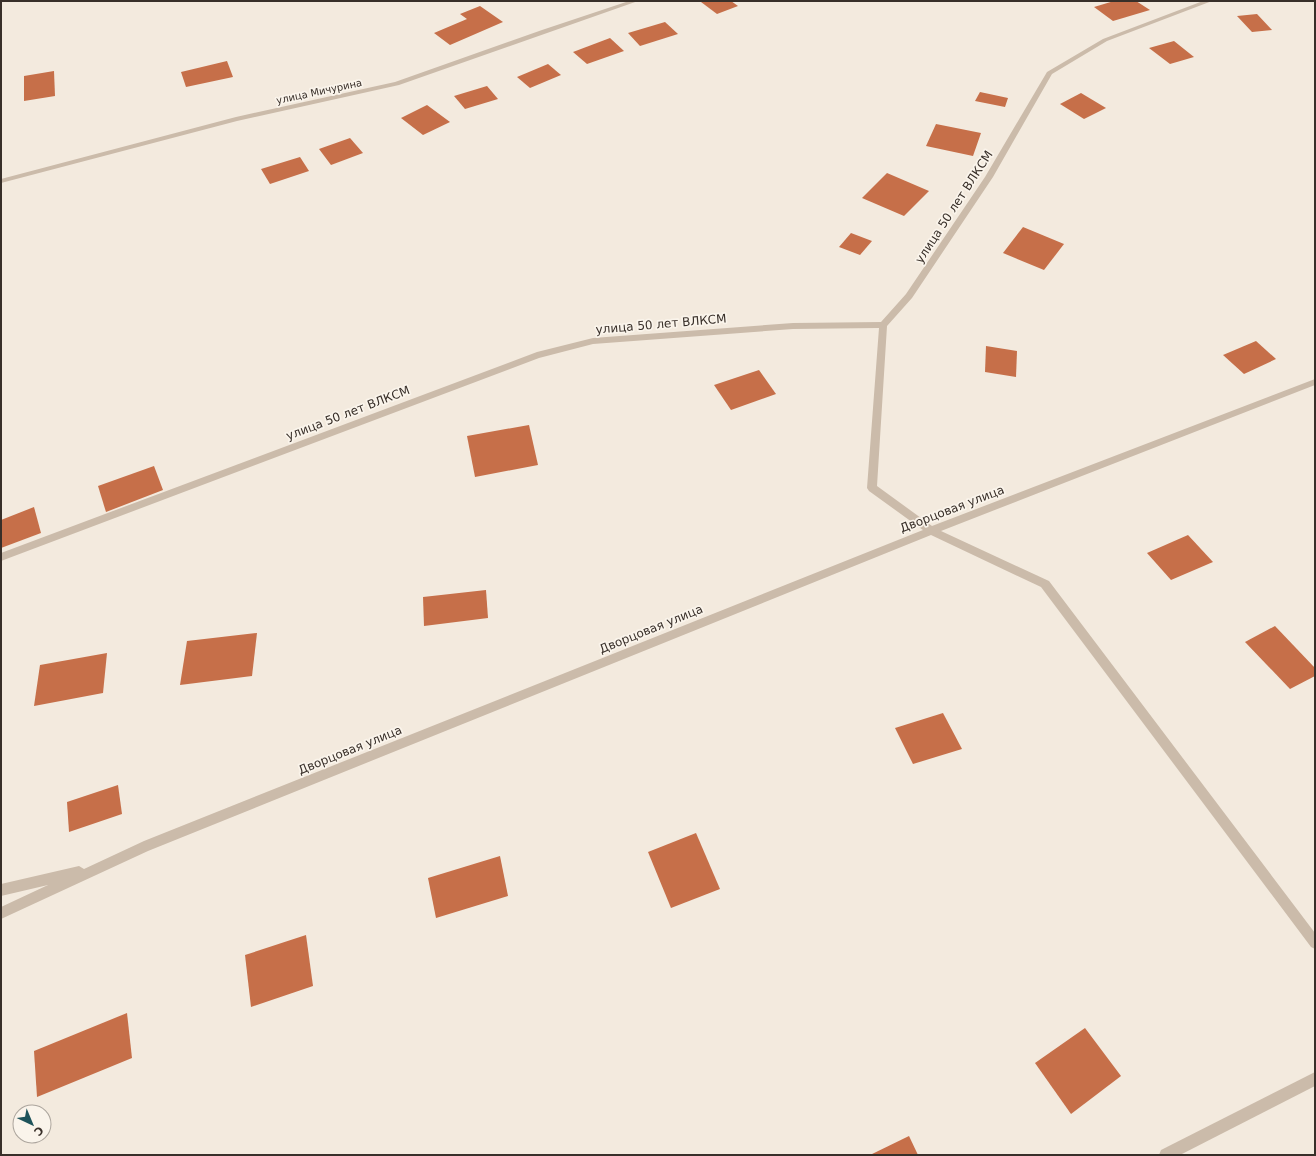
<svg xmlns="http://www.w3.org/2000/svg" width="1316" height="1156" font-family="'DejaVu Sans',sans-serif">
<rect width="100%" height="100%" fill="#f3eade"/>
<g fill="#c66f49">
<path d="M705,1H731L738,6L717,14L701,2Z"/>
<path d="M1114,1H1136L1150,10L1113,21L1094,7Z"/>
<path d="M480,6L503,22L450,45L434,33L467,19L460,14Z"/>
<path d="M1257,14L1272,30L1252,32L1237,16Z"/>
<path d="M665,22L678,34L640,46L628,33Z"/>
<path d="M610,38L624,51L587,64L573,52Z"/>
<path d="M1174,41L1194,57L1170,64L1149,48Z"/>
<path d="M227,61L233,77L186,87L181,72Z"/>
<path d="M548,64L561,75L530,88L517,77Z"/>
<path d="M54,71L55,96L24,101V76Z"/>
<path d="M487,86L498,99L465,109L454,96Z"/>
<path d="M980,92L1008,98L1005,107L975,101Z"/>
<path d="M1081,93L1106,108L1084,119L1060,104Z"/>
<path d="M427,105L450,122L423,135L401,118Z"/>
<path d="M936,124L981,133L973,156L926,146Z"/>
<path d="M350,138L363,153L331,165L319,149Z"/>
<path d="M300,157L309,171L270,184L261,169Z"/>
<path d="M887,173L929,191L904,216L862,198Z"/>
<path d="M1023,227L1064,244L1044,270L1003,253Z"/>
<path d="M851,233L872,241L860,255L839,247Z"/>
<path d="M1256,341L1276,359L1244,374L1223,355Z"/>
<path d="M986,346L1017,351L1016,377L985,372Z"/>
<path d="M759,370L776,394L731,410L714,385Z"/>
<path d="M529,425L538,465L475,477L467,436Z"/>
<path d="M154,466L163,490L106,512L98,486Z"/>
<path d="M34,507L41,533L1,548V520Z"/>
<path d="M1188,535L1213,562L1171,580L1147,553Z"/>
<path d="M486,590L488,618L424,626L423,597Z"/>
<path d="M1275,626L1315,668V676L1290,689L1245,642Z"/>
<path d="M257,633L252,676L180,685L187,641Z"/>
<path d="M107,653L103,693L34,706L40,665Z"/>
<path d="M943,713L962,749L913,764L895,728Z"/>
<path d="M118,785L122,814L69,832L67,802Z"/>
<path d="M696,833L720,889L671,908L648,852Z"/>
<path d="M500,856L508,896L436,918L428,878Z"/>
<path d="M306,935L313,986L251,1007L245,955Z"/>
<path d="M127,1013L132,1058L37,1097L34,1051Z"/>
<path d="M1085,1028L1121,1076L1071,1114L1035,1063Z"/>
<path d="M909,1136L918,1155H870Z"/>
</g>
<g fill="none" stroke-linecap="round" stroke-linejoin="round">
<g fill="#cbbbaa" fill-rule="evenodd">
<path d="M629,1H638L399,85L237,121L1,183V179L236,117L395,82L542,30Z"/>
<path d="M1203,1H1212L1107,41L1052,74L993,177L912,298L887,326L877,486L932,526L1315,379V385L941,531L1049,581L1315,933V949L1311,947L1041,587L931,535L148,851L1,919V907L48,885L1,896V884L79,866L84,869L144,841L923,530L869,491L867,488L879,328L793,329L593,344L539,358L1,561V553L537,352L593,338L793,323L881,322L906,294L985,177L1047,72L1103,39Z"/>
<path d="M1315,1072V1086L1180,1155H1159L1161,1150Z"/>
</g>
</g>
<g text-anchor="middle" stroke-width="3.5" stroke-linejoin="round" paint-order="stroke">
<g font-size="10" fill="#382f29" stroke="#faf4eb">
<text transform="translate(319 91) rotate(-12)" y="4">улица Мичурина</text>
</g>
<g font-size="12" fill="#382f29" stroke="#faf4eb">
<text transform="translate(954 207) rotate(-57)" y="4">улица 50 лет ВЛКСМ</text>
<text transform="translate(661 324) rotate(-5)" y="4">улица 50 лет ВЛКСМ</text>
<text transform="translate(348 413) rotate(-21)" y="4">улица 50 лет ВЛКСМ</text>
<text transform="translate(952 509) rotate(-21)" y="4">Дворцовая улица</text>
<text transform="translate(651 629) rotate(-22)" y="4">Дворцовая улица</text>
<text transform="translate(350 750) rotate(-22)" y="4">Дворцовая улица</text>
</g>
</g>
<rect width="1316" height="1156" fill="none" stroke="#382f29" stroke-width="4"/>
<g transform="translate(32 1124) rotate(136)"><circle r="19" fill="#faf4eb" stroke="#aca59d"/>
<path d="M0-3L7 15L0 10L-7 15Z" fill="#1e535a"/>
<text y="-6" font-size="11" font-weight="bold" text-anchor="middle" fill="#382f29">С</text>
</g>
</svg>
